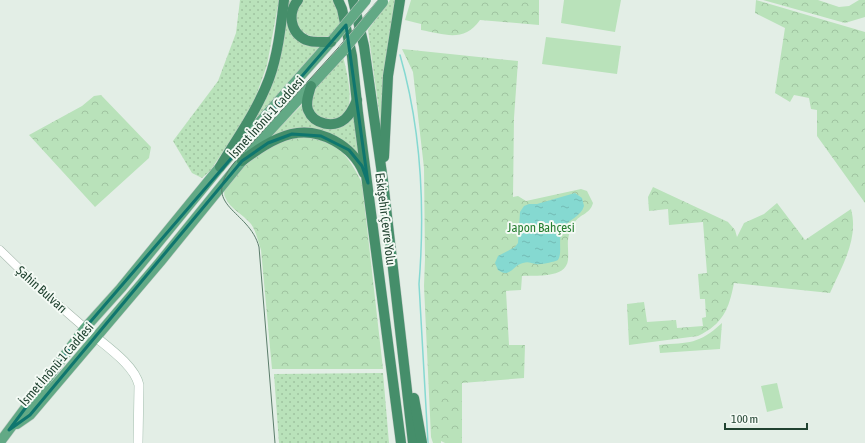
<svg xmlns="http://www.w3.org/2000/svg" width="865" height="443" font-family="'Asap Condensed',sans-serif">
<defs>
<pattern id="grass-dots" width="8" height="8" patternUnits="userSpaceOnUse"><rect width="8" height="8" fill="#b9e2ba"/><path d="M2 2h.1M6 6h.1" fill="none" stroke="#9fc3a0" stroke-width="1.8" stroke-linecap="round"/></pattern>
<pattern id="forest-crowns" width="20" height="18" patternUnits="userSpaceOnUse"><rect width="20" height="18" fill="#b9e2ba"/><path d="M2 6a3 3 0 1 1 6 0M12 15a3 3 0 1 1 6 0" fill="none" stroke="#9fc3a0"/></pattern>
<pattern id="water-ripples" width="26" height="14" patternUnits="userSpaceOnUse"><rect width="26" height="14" fill="#85d9d1"/><path d="M2 4q2-2 4 0t4 0M15 11q2-2 4 0t4 0" fill="none" stroke="#73bbb4"/></pattern>
</defs>
<rect width="100%" height="100%" fill="#e3eee6"/>
<g fill="url(#grass-dots)">
<path d="M240,0H279L267,65L251,110L210,171L202,178L192,173L173,141L218,81L236,33Z"/>
<path d="M287,0H295L294,33L323,45L248,131L263,100Z"/>
<path d="M303,0H334L341,23L330,36C304,42 286,23 303,0Z"/>
<path d="M390,0H398L381,126L368,30Z"/>
<path d="M343,56C346,70 357,107 342,117C338,120 329,120 323,121L312,109L311,94Z"/>
<path d="M305,102L326,126L355,112L360,157L267,139Z"/>
<path d="M383,373L389,443H279L274,374Z"/>
</g>
<g fill="url(#forest-crowns)">
<path d="M411,0H539V25L480,20C464,43 444,34 421,30V24L405,20Z"/>
<path d="M756,0L865,32V203L817,136V110L811,109L809,98L794,95L790,102L775,93L785,28L755,13Z"/>
<path d="M763,0H818L839,7L849,6L859,0H865V17L845,23Z"/>
<path d="M402,49L518,61L514,118L513,197L518,196L526,201L581,189L587,191L593,203C590,215 578,214 573,225C565,241 569,244 568,260C566,279 534,275 522,276L521,290L506,291L509,345H525L524,378L462,383V443H445L441,441V443H433L431,437L424,286L425,259L424,168L413,72Z"/>
<path d="M101,95L151,147L149,158L95,207L29,135L82,106L94,96Z"/>
<path d="M296,137C334,139 346,150 362,183L383,369H272L261,250C258,241 256,231 251,224C243,214 230,209 225,197C217,181 266,149 278,143C284,140 290,139 296,137Z"/>
<path d="M653,187L728,222L735,230L737,237L744,223L764,214L777,203L805,240L851,209C859,239 842,266 830,293L734,283C729,309 723,324 698,336L629,345L627,304L644,302L647,322L676,320L677,328L703,326L702,318L706,317L705,299H700L698,274L707,273L703,222L669,225L668,209L649,211L648,197Z"/>
<path d="M722,323L720,349L660,353L659,345C690,342 698,345 722,323Z"/>
</g>
<g fill="#b9e2ba">
<path d="M564,0H621L615,32L561,23Z"/>
<path d="M546,37L621,46L617,74L542,64Z"/>
<path d="M777,383L783,408L767,412L761,386Z"/>
</g>
<path fill="url(#water-ripples)" d="M575,193L582,198L584,206C581,217 568,219 563,229C557,240 563,252 558,260C553,262 542,265 536,264C531,263 528,261 523,263C513,265 510,279 498,270L495,263L498,256L515,247L518,243L520,212L524,206L529,204H537Z"/>
<g fill="none" stroke-linecap="round" stroke-linejoin="round">
<path stroke="#85d9d1" stroke-width="1.5" d="M400,55C421,128 425,209 419,284L428,443"/>
<g stroke="#a5b7ac" stroke-width="9">
<path id="tertiary" d="M0,250L39,288L85,328"/>
</g>
<g stroke="#a3beae" stroke-width="10">
<path id="secondary" d="M85,328C101,343 134,363 139,385L138,443"/>
</g>
<g stroke="#c1cac5" stroke-width="11">
<g id="primary">
<path d="M17,424L30,415L160,262L242,161L343,51"/>
<path d="M0,442L85,328L121,288L220,167L335,37"/>
</g>
</g>
<g stroke="#c1cac5" stroke-width="11">
<g id="trunk">
<path d="M298,0C288,12 289,32 306,40C313,43 323,42 331,42"/>
<path d="M338,0L342,9L352,56L358,113L401,443"/>
<path d="M353,0L364,46L383,181L413,443"/>
<path d="M311,86C309,93 305,102 308,110C314,125 334,128 345,119C351,114 354,107 357,100"/>
<path d="M384,157L388,76L400,0"/>
<path d="M242,161C257,150 272,139 291,134C320,127 353,146 364,173"/>
<path d="M220,167C237,138 257,111 269,79C278,54 281,26 284,0"/>
<path d="M414,398L422,443"/>
</g>
</g>
<use href="#tertiary" stroke="#fff" stroke-width="8"/>
<use href="#secondary" stroke="#fff" stroke-width="9"/>
<use href="#primary" stroke="#62a985" stroke-width="10"/>
<use href="#trunk" stroke="#458e6a" stroke-width="10"/>
<path stroke="#5b7d6b" stroke-width="1" d="M275,443L259,247C249,209 199,207 234,163L338,48L378,0"/>
<g stroke="#c1cac5" stroke-width="11" stroke-linecap="butt">
<g id="primary-bridge">
<path d="M335,37L366,0"/>
<path d="M343,51L383,2"/>
</g>
</g>
<use href="#primary-bridge" stroke="#62a985" stroke-width="10"/>
</g>
<path fill="none" stroke="#0f766e" stroke-width="3" stroke-linejoin="round" d="M346,25L368,183L362,166L349,150L321,136L292,134L268,143L242,161L30,415L9,430L85,328Z"/>
<g text-anchor="middle" stroke-width="4" stroke-linejoin="round" paint-order="stroke">
<g font-size="13" fill="#204230" stroke="#f4faf5">
<text transform="translate(266 117) rotate(-48)" y="5">İsmet İnönü-1 Caddesi</text>
<text transform="translate(386 219) rotate(83)" y="5">Eskişehir Çevre Yolu</text>
<text transform="translate(42 289) rotate(42)" y="5">Şahin Bulvarı</text>
<text transform="translate(56 364) rotate(-49)" y="5">İsmet İnönü-1 Caddesi</text>
</g>
<g font-size="13" fill="#257e31" stroke="#f4faf5">
<text x="541" y="232">Japon Bahçesi</text>
</g>
</g>
<path d="M725 423v6h82v-6" fill="none" stroke="#204230" stroke-width="2"/>
<text x="731" y="423" font-size="12" fill="#204230" stroke="#f4faf5" stroke-width="3" paint-order="stroke">100 m</text>
</svg>
